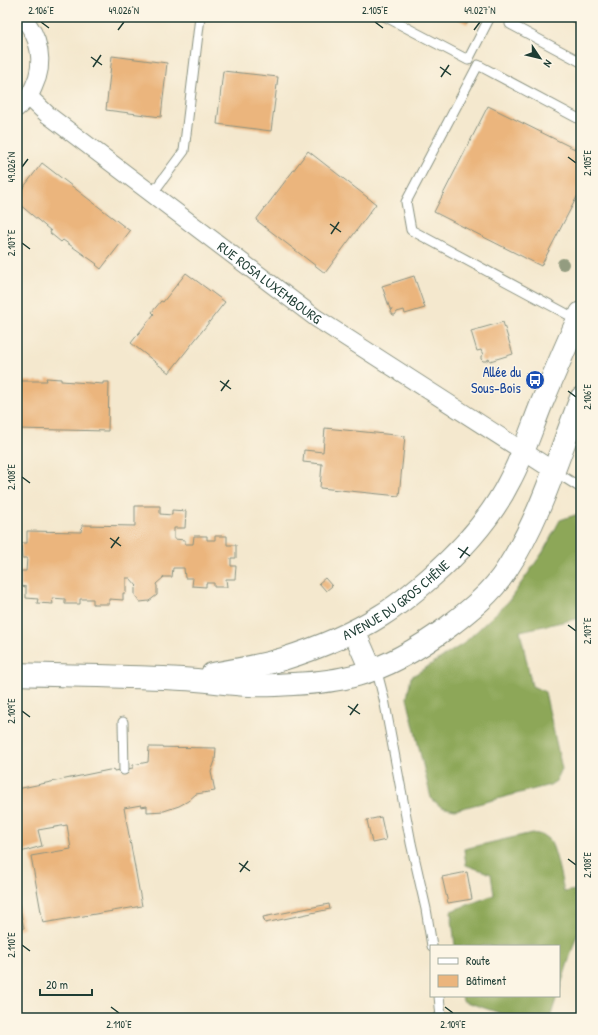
<svg xmlns="http://www.w3.org/2000/svg" width="598" height="1035" font-family="'Patrick Hand',sans-serif">
<rect width="100%" height="100%" fill="#fcf5e5"/>
<filter id="ink" filterUnits="userSpaceOnUse"><feTurbulence type="fractalNoise" baseFrequency=".025" numOctaves="2"/><feDisplacementMap in="SourceGraphic" scale="8" xChannelSelector="R" yChannelSelector="G"/><feConvolveMatrix kernelMatrix="1 2 1 2 8 2 1 2 1" color-interpolation-filters="sRGB"/></filter>
<filter id="wash" filterUnits="userSpaceOnUse"><feTurbulence type="fractalNoise" baseFrequency=".012" numOctaves="4" result="noise"/><feDisplacementMap in="SourceGraphic" scale="16" xChannelSelector="R" yChannelSelector="G"/><feGaussianBlur stdDeviation="0.9" result="paint"/><feColorMatrix in="noise" values="0 0 0 0 0 0 0 0 0 0 0 0 0 0 0 0 0 1.4 0 .05"/><feComposite in="paint" operator="in"/></filter>
<g filter="url(#wash)">
<rect width="100%" height="100%" fill="#f4e8ce"/>
<g fill="#8da759" stroke="#567246">
<path d="M581,513V618L520,631L532,686L545,692L562,769L556,781L550,785L455,810L441,807L431,798L407,698L411,677L463,644L508,602L543,552L560,520Z"/>
<path d="M532,833C539,834 544,835 549,840C555,845 562,883 564,892L581,889V922L559,991V946H455L451,911L494,895L491,874L466,865L464,849Z"/>
<path d="M462,996H557L550,1018H509V1016L463,1001Z"/>
</g>
<g id="blocks">
<g fill="#ebb57d">
<path d="M454,17H471L467,24Z"/>
<path d="M565,17H581V26Z"/>
<path d="M112,56L167,63L161,117L106,110Z"/>
<path d="M223,71L278,77L271,131L217,124Z"/>
<path d="M488,106L581,152V189L541,266L434,212Z"/>
<path d="M308,151L376,204L325,273L256,220Z"/>
<path d="M42,163L130,231L101,269L96,265L97,264L63,240L61,242L50,233L51,231L19,204L17,206V196Z"/>
<path d="M186,273L225,302L169,373L131,343L154,314L152,312L161,301L163,302Z"/>
<path d="M414,276L425,308L405,314L404,310L397,312L395,315H393L391,312L392,309H390L382,286Z"/>
<path d="M503,322L513,354L490,361L489,359L486,361H483L481,359V356L483,355L481,350L477,351L471,331Z"/>
<path d="M46,378L61,379V381L103,384V382H109L108,431L17,429V381H47Z"/>
<path d="M325,428L405,436L399,496L320,488L322,464L303,462L304,450L323,452Z"/>
<path d="M135,506H160V514L172,515V510L186,511L185,528H174V539L185,540V544H193L194,536H207V540H215V536H227V545H236V558H231V566H236L235,579H226L227,587H214V583H206V587L192,586L193,578H185L184,568H173L172,577H164L156,584L157,586V595L149,601L140,602L135,595V588L137,586L130,578H126V593H123V600L109,599V604H93V599H80V604H65V599L52,598L53,604L37,603L38,599L26,598V587L21,586V571H26L27,558H22L21,543H27V531L81,532L82,525L135,526Z"/>
<path d="M325,578L332,586L326,591L319,583Z"/>
<path d="M149,747L216,748L215,761L211,772L215,791L196,794L188,801L179,806L164,811L147,812V806L141,807V805L124,808L142,906L43,923L31,856L71,849L67,825L38,830L42,846L17,853V789L114,769V771L133,768V765L148,762Z"/>
<path d="M381,817L386,840L372,843L367,820Z"/>
<path d="M467,872L472,899L448,903L442,877Z"/>
<path d="M17,896L24,928L17,930Z"/>
<path d="M329,904L330,909L265,923L263,917Z"/>
</g>
</g>
</g>
<g filter="url(#ink)">
<use href="#blocks" fill-opacity="0" stroke="#8a9281" stroke-width="1"/>
<g fill="none" stroke-linecap="round" stroke-linejoin="round">
<g stroke="#8a9281" stroke-width="11">
<g id="lane">
<path d="M386,17L468,60L490,17"/>
<path d="M510,24L581,62"/>
<path d="M152,194L184,151L200,17"/>
<path d="M578,320L411,230L406,202L478,65L581,120"/>
<path d="M554,471L581,488"/>
<path d="M376,668L384,699L411,843L426,909L432,946"/>
<path d="M123,722L124,770"/>
<path d="M439,996L441,1017"/>
<path d="M437,1018L441,1017L452,1018"/>
</g>
</g>
<g stroke="#8a9281" stroke-width="19">
<g id="street">
<path id="s1" d="M29,97L48,115L316,318L554,471"/>
<path d="M17,108C21,105 25,101 28,97C31,94 32,90 34,86C45,63 40,36 22,17"/>
</g>
</g>
<g stroke="#8a9281" stroke-width="24">
<g id="secondary">
<path d="M354,631L371,670"/>
<path d="M17,674C72,676 127,676 182,679C205,680 227,684 250,685C264,686 279,685 293,684C314,683 336,681 357,675C390,666 421,647 448,627C470,610 492,593 507,569C541,517 558,456 581,398"/>
<path id="s2" d="M212,674C236,670 260,666 283,659C318,648 352,634 382,615C400,604 415,591 430,578C462,550 491,519 510,480C523,456 531,430 541,405C554,374 567,343 581,313"/>
</g>
</g>
<use href="#lane" stroke="#fff" stroke-width="9"/>
<use href="#street" stroke="#fff" stroke-width="17"/>
<use href="#secondary" stroke="#fff" stroke-width="22"/>
</g>
<circle fill="#939c80" cx="563" cy="264" r="6"/>
</g>
<path fill="none" stroke="#1f3d34" stroke-width="1.5" d="M41,22L49,28M375,22L383,28M118,30L124,22M474,30L480,22M91,57L102,65M93,67L101,55M440,67L451,75M441,77L449,65M568,157L576,163M22,167L28,159M330,224L341,232M331,234L339,222M22,243L30,249M220,381L231,389M221,391L229,380M568,391L576,397M22,477L30,483M110,538L121,546M111,548L119,537M458,548L470,556M460,558L468,547M568,625L576,631M348,706L360,714M22,711L30,717M350,715L358,704M568,859L576,865M239,863L250,871M240,872L248,861M22,945L30,951M111,1007L119,1013M445,1007L453,1013"/>
<defs>
<g id="bus-disc" transform="scale(1)"><circle r="9.5" fill="#1a4fb4" stroke="#fcf5e5"/><path d="M-5-6H5V4H4V6H2V4H-2V6H-4V4H-5ZM-3.5-4V0h7V-4ZM-3.5 1.2v1.5H-2V1.2ZM2 1.2v1.5H3.5V1.2Z" fill="#fff"/></g>
</defs>
<g fill-rule="evenodd">
<use href="#bus-disc" x="535" y="380"/>
</g>
<g text-anchor="middle" stroke-width="3" stroke-linejoin="round" paint-order="stroke">
<g font-size="14" fill="#1f3d34" stroke="#fcf5e5">
<text dy="5" stroke="none"><textPath href="#s1" startOffset="304">RUE ROSA LUXEMBOURG</textPath></text>
<text dy="5" stroke="none"><textPath href="#s2" startOffset="201">AVENUE DU GROS CHÊNE</textPath></text>
</g>
<g font-size="14" fill="#164399" stroke="#fcf5e5" text-anchor="end">
<text x="521" y="377">Allée du<tspan x="521" dy="16">Sous-Bois</tspan></text>
</g>
</g>
<rect width="598" height="1035" fill="none" stroke="#fcf5e5" stroke-width="44"/>
<rect x="430" y="945" width="130" height="52" fill="#fcf5e5" stroke="#a4ab9e"/>
<rect x="438" y="958" width="20" height="6" fill="#ffffff" stroke="#a4ab9e"/>
<text x="466" y="965" font-size="12" fill="#1f3d34">Route</text>
<rect x="438" y="975" width="20" height="12" fill="#ebb57d" stroke="#a4ab9e"/>
<text x="466" y="985" font-size="12" fill="#1f3d34">Bâtiment</text>
<g transform="translate(540 58) rotate(125)" stroke="#fcf5e5" stroke-width="3" paint-order="stroke">
<path d="M0-3L7 15L0 10L-7 15Z" fill="#1f3d34"/>
<text y="-6" font-size="11" font-weight="bold" text-anchor="middle" fill="#1f3d34">N</text>
</g>
<path d="M40 989v6h52v-6" fill="none" stroke="#1f3d34" stroke-width="2"/>
<text x="46" y="989" font-size="12" fill="#1f3d34" stroke="#fcf5e5" stroke-width="3" paint-order="stroke">20 m</text>
<rect x="22" y="22" width="554" height="991" fill="none" stroke="#1f3d34" stroke-width="1.5"/>
<g font-size="10" text-anchor="middle" fill="#1f3d34">
<text x="41" y="14">2.106°E</text>
<text x="124" y="14">49.026°N</text>
<text x="375" y="14">2.105°E</text>
<text x="480" y="14">49.027°N</text>
<text transform="translate(587 163) rotate(-90)" y="4">2.105°E</text>
<text transform="translate(11 167) rotate(-90)" y="4">49.026°N</text>
<text transform="translate(11 243) rotate(-90)" y="4">2.107°E</text>
<text transform="translate(587 397) rotate(-90)" y="4">2.106°E</text>
<text transform="translate(11 477) rotate(-90)" y="4">2.108°E</text>
<text transform="translate(587 631) rotate(-90)" y="4">2.107°E</text>
<text transform="translate(11 711) rotate(-90)" y="4">2.109°E</text>
<text transform="translate(587 865) rotate(-90)" y="4">2.108°E</text>
<text transform="translate(11 945) rotate(-90)" y="4">2.110°E</text>
<text x="119" y="1028">2.110°E</text>
<text x="453" y="1028">2.109°E</text>
</g>
</svg>
